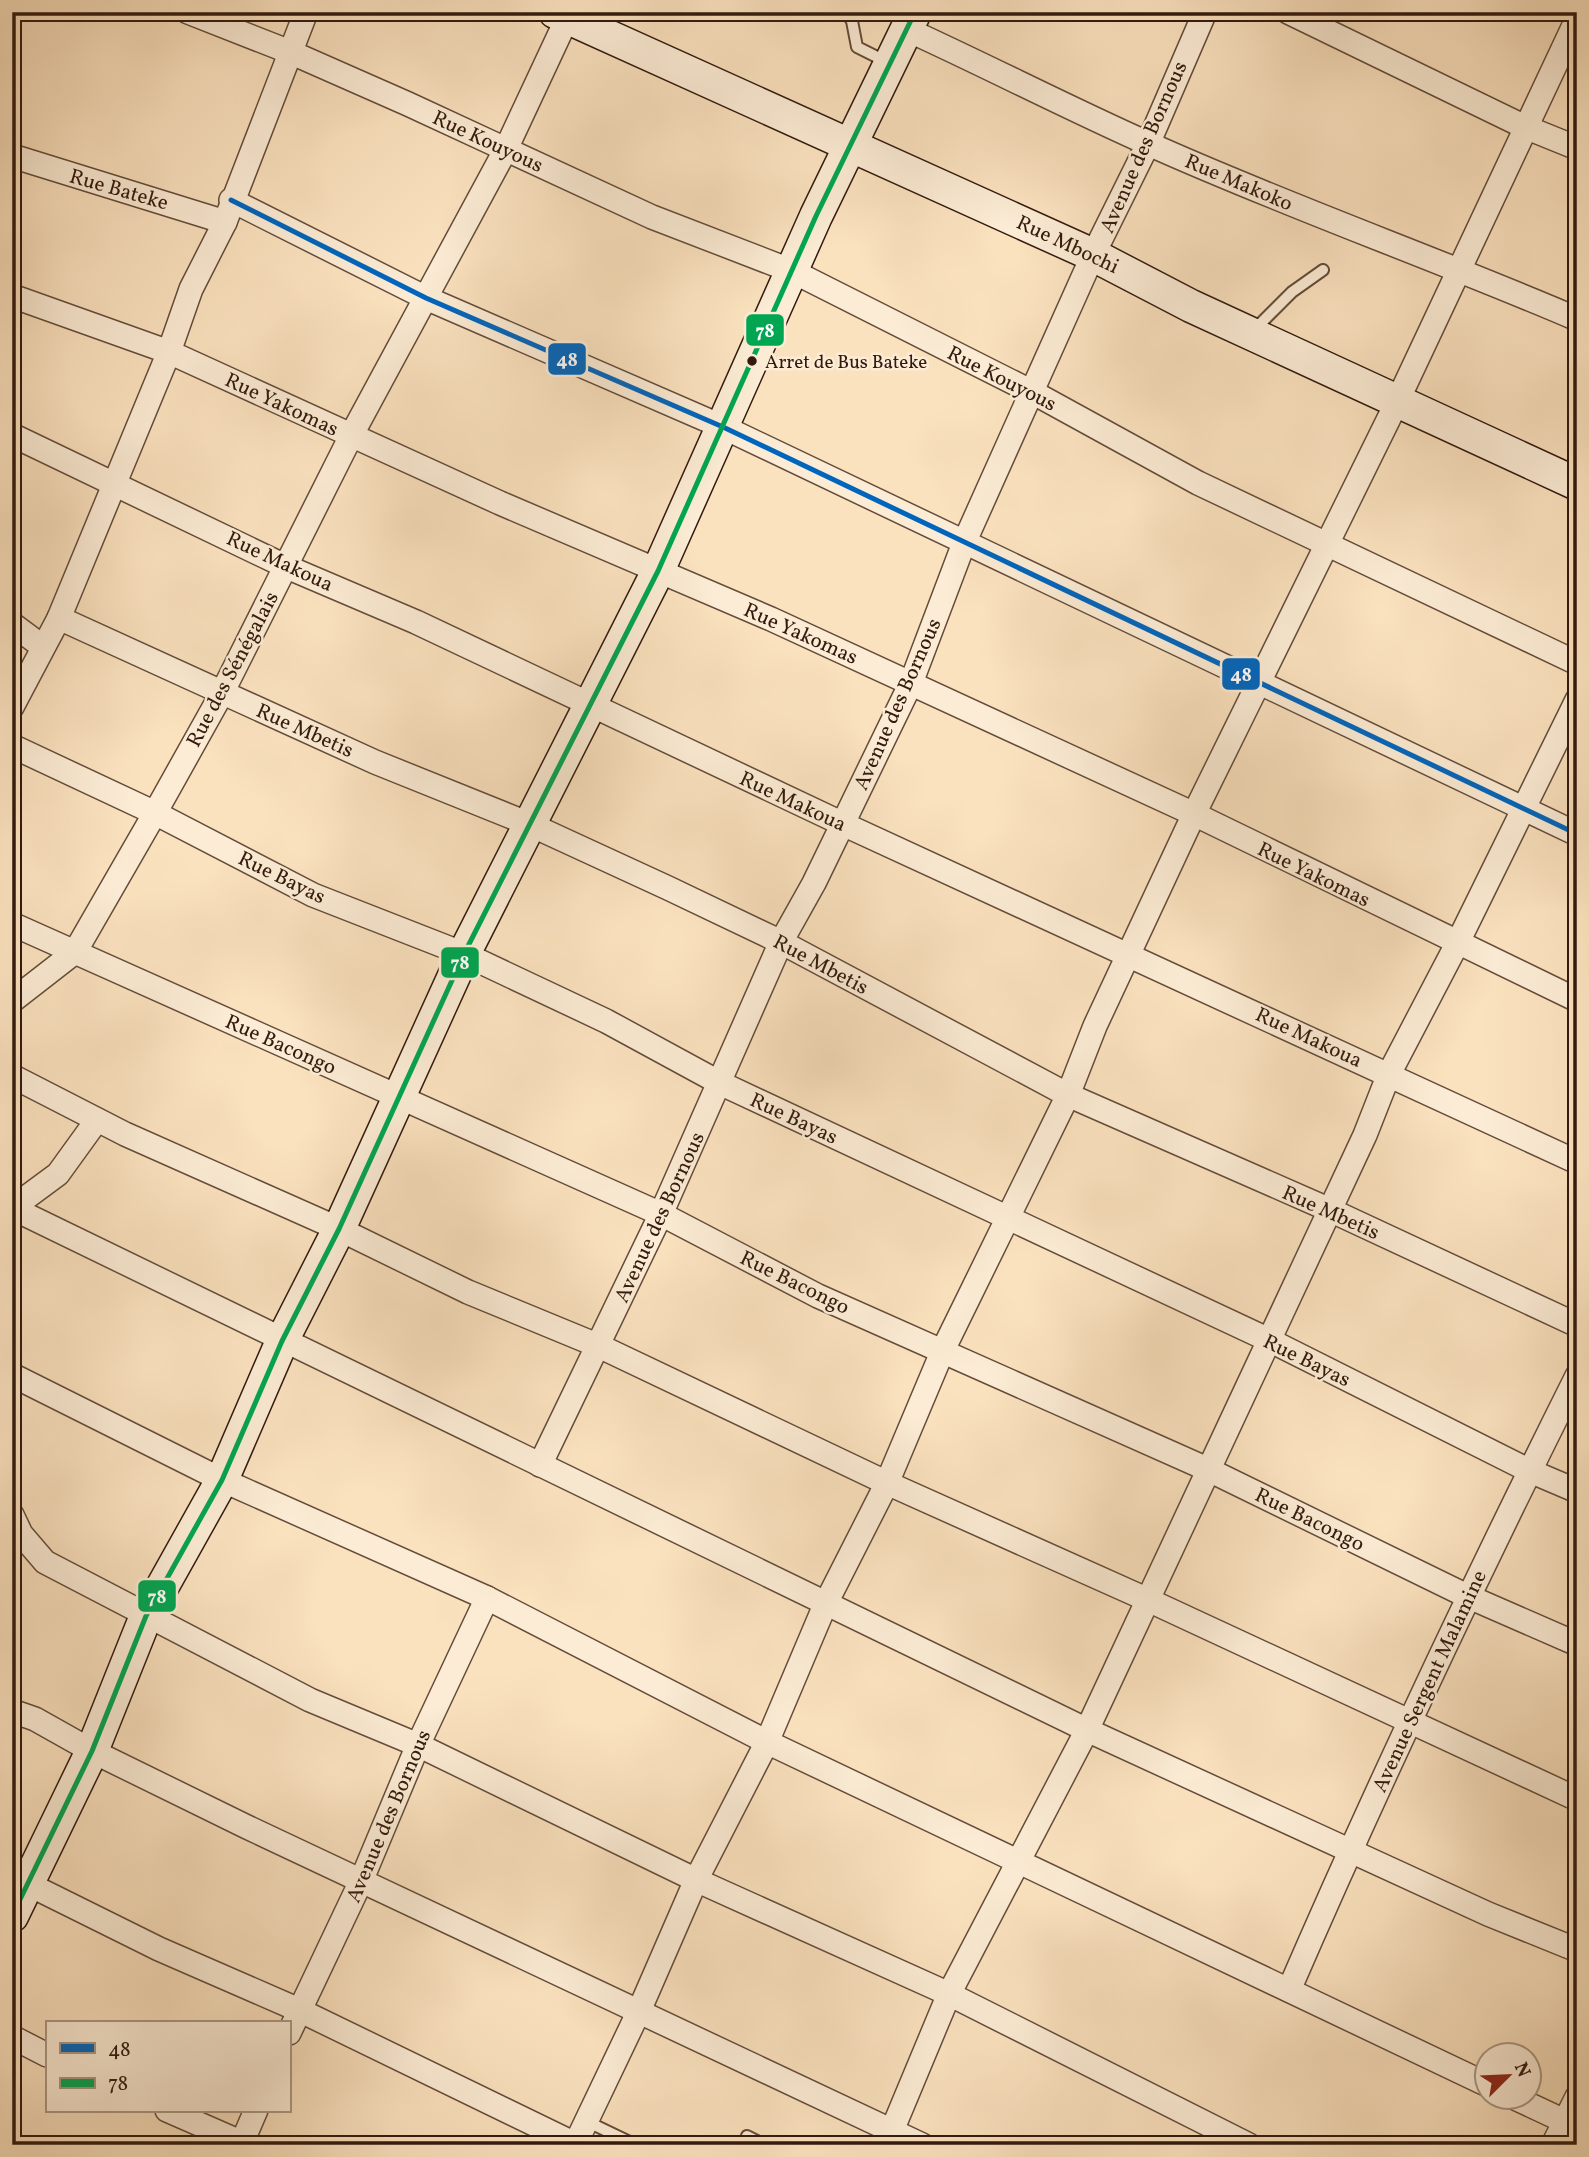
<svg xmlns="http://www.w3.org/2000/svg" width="1589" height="2157" font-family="Vollkorn,serif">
<rect width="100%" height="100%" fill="#fbe2bf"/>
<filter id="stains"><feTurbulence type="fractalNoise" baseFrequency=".00286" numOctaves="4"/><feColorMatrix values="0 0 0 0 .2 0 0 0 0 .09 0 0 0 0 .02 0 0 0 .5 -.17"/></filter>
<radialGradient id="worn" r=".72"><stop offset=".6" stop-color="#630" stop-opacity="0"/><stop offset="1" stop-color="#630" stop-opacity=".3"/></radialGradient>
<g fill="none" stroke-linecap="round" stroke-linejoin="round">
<g stroke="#644c3a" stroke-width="14">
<g id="lane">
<path d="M846,12L852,21L857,47L889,63"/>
<path d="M1254,330L1292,292L1323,270"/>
<path d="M586,2121L636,2145"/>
<path d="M747,2136L765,2145"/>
</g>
</g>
<g stroke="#644c3a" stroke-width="26">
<g id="street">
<path d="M188,12L290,52L408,104L652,217L792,271L1034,393L1198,483L1577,663"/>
<path d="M1288,12L1525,127L1577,148"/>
<path d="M908,30C989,67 1068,108 1149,144C1289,207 1435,258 1577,319"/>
<path d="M12,156L225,222"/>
<path d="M231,200L426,298L723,427L1577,834"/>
<path d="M12,296L169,352L500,503L771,619L1194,814L1577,1000"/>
<path d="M12,435L287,567L416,622L843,824L1577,1162"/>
<path d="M59,618L375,762L529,824L668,888L781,942L1068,1095L1330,1210L1577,1325"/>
<path d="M12,624L43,647"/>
<path d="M12,707L59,618L169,352L191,289L225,222L306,12"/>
<path d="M12,746L155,813L313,895L464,954L606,1021L720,1083L1269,1340L1530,1471L1577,1491"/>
<path d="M12,924L661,1214L818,1296L1207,1469L1467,1596L1577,1644"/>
<path d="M12,1001L75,952L155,813L222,693L351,436L506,149L570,12"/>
<path d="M12,1076L125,1134L339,1229L468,1292L599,1346L887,1483L1146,1599L1577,1799"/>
<path d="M12,1208L1087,1730L1488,1914L1577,1950"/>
<path d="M12,1208L58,1174L97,1120"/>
<path d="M12,1375L222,1480L487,1598L767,1742L1488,2085"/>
<path d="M540,1465L661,1214L781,942L814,883L911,683L964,543L1093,255L1148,144L1205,12"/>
<path d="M12,1515L21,1534L45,1562L310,1700L418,1745L696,1880L949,1994L1249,2145"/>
<path d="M12,1711L35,1719L92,1751L247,1827L922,2145"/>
<path d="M14,1884H28L159,1949L299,2010L575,2144"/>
<path d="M1289,1990C1379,1782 1476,1578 1577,1376"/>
<path d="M289,2033L362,1879L418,1745L487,1598"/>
<path d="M12,2037L47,2055"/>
<path d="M1515,2098L1577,2127"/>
<path d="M167,2110L247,2145"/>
<path d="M241,2145L256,2110"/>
<path d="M575,2145L639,2011L696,1880L767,1742L825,1605L887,1483L943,1350L1068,1095L1095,1026L1194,814L1397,402L1577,19"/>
<path d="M886,2145L949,1994L1087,1730L1365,1135L1389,1074L1458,942L1577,700"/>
<path d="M1553,2145L1577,2097"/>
</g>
</g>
<g stroke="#321a0e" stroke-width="35">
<g id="secondary">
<path d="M555,12L1093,255L1191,306L1577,484"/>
<path d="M12,1916L92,1751L146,1616L222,1480L282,1341L339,1229L464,954L658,571L816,216L915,12"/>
</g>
</g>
<use href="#lane" stroke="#fcecd5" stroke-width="10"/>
<use href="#street" stroke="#fcecd5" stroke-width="23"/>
<use href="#secondary" stroke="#fcecd5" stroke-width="32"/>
<g stroke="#fcecd5" stroke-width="10">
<path id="bus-1" d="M231,200L426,298L723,427L1577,834"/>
</g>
<g stroke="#fcecd5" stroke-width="10">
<path id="bus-2" d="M12,1916L92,1751L146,1616L222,1480L282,1341L339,1229L464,954L658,571L816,216L915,12"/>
</g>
<use href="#bus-1" stroke="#0065bd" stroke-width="5"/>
<use href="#bus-2" stroke="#00a651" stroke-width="5"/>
</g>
<circle fill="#321a0e" stroke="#fcecd5" stroke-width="2.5" cx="752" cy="361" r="6"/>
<g text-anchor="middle" stroke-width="5" stroke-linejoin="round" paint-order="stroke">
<g font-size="19" fill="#321a0e" stroke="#fcecd5" text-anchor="start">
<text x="765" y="368">Arret de Bus Bateke</text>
</g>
<g font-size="21" fill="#321a0e" stroke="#fcecd5">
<text transform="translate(488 141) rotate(25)" y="7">Rue Kouyous</text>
<text transform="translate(1143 147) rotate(-66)" y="7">Avenue des Bornous</text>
<text transform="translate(1239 182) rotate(23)" y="7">Rue Makoko</text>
<text transform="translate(119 189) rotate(16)" y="7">Rue Bateke</text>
<text transform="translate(1068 244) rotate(25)" y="7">Rue Mbochi</text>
<text transform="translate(1002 378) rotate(27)" y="7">Rue Kouyous</text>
<text transform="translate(282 404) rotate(25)" y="7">Rue Yakomas</text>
<text transform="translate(280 561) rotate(25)" y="7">Rue Makoua</text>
<text transform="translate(801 633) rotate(24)" y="7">Rue Yakomas</text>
<text transform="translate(232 669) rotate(-62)" y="7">Rue des Sénégalais</text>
<text transform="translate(897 704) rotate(-66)" y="7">Avenue des Bornous</text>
<text transform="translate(305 730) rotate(24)" y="7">Rue Mbetis</text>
<text transform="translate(793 801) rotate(25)" y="7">Rue Makoua</text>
<text transform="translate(1314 874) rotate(26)" y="7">Rue Yakomas</text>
<text transform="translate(282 877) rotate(26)" y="7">Rue Bayas</text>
<text transform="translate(821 964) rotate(28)" y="7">Rue Mbetis</text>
<text transform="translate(1309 1037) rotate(25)" y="7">Rue Makoua</text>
<text transform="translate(281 1044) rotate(24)" y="7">Rue Bacongo</text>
<text transform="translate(794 1118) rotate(25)" y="7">Rue Bayas</text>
<text transform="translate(1331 1212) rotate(24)" y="7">Rue Mbetis</text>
<text transform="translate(659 1217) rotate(-65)" y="7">Avenue des Bornous</text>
<text transform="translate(795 1282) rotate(26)" y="7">Rue Bacongo</text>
<text transform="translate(1307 1360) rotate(26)" y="7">Rue Bayas</text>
<text transform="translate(1310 1519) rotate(26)" y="7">Rue Bacongo</text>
<text transform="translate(1429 1681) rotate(-65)" y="7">Avenue Sergent Malamine</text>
<text transform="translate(388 1816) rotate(-67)" y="7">Avenue des Bornous</text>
</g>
</g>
<g stroke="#fcecd5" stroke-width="2.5">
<rect x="745" y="313" width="40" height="34" rx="7" fill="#00a651"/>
<rect x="547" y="342" width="40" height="34" rx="7" fill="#0065bd"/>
<rect x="1221" y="657" width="40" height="34" rx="7" fill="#0065bd"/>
<rect x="440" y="946" width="40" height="33" rx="7" fill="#00a651"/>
<rect x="137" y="1579" width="40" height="34" rx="7" fill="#00a651"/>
</g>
<g font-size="19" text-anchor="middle" font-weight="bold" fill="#fff">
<text x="765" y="337">78</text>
<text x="567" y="366">48</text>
<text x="1241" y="681">48</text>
<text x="460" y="969">78</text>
<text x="157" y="1603">78</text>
</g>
<rect width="1589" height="2157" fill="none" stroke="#fbe2bf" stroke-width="42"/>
<rect x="14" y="14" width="1561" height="2129" fill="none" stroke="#321a0e" stroke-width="3.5"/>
<rect x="21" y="21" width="1547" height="2115" fill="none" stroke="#321a0e" stroke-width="2"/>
<rect x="46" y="2021" width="245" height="91" fill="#fcecd5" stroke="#ab9885" stroke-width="2"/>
<rect x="60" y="2043" width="35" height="10" fill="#0065bd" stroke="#ab9885" stroke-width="2"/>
<text x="108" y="2056" font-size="21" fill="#321a0e">48</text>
<rect x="60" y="2078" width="35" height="10" fill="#00a651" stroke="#ab9885" stroke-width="2"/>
<text x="108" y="2090" font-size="21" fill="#321a0e">78</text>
<g transform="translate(1508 2076) rotate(66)"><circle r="33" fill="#fcecd5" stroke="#ab9885" stroke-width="2"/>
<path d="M0-5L12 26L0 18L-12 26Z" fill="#8f2418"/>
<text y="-10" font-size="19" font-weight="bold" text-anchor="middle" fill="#321a0e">N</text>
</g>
<rect width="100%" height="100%" filter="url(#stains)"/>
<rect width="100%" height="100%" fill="url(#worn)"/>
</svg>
